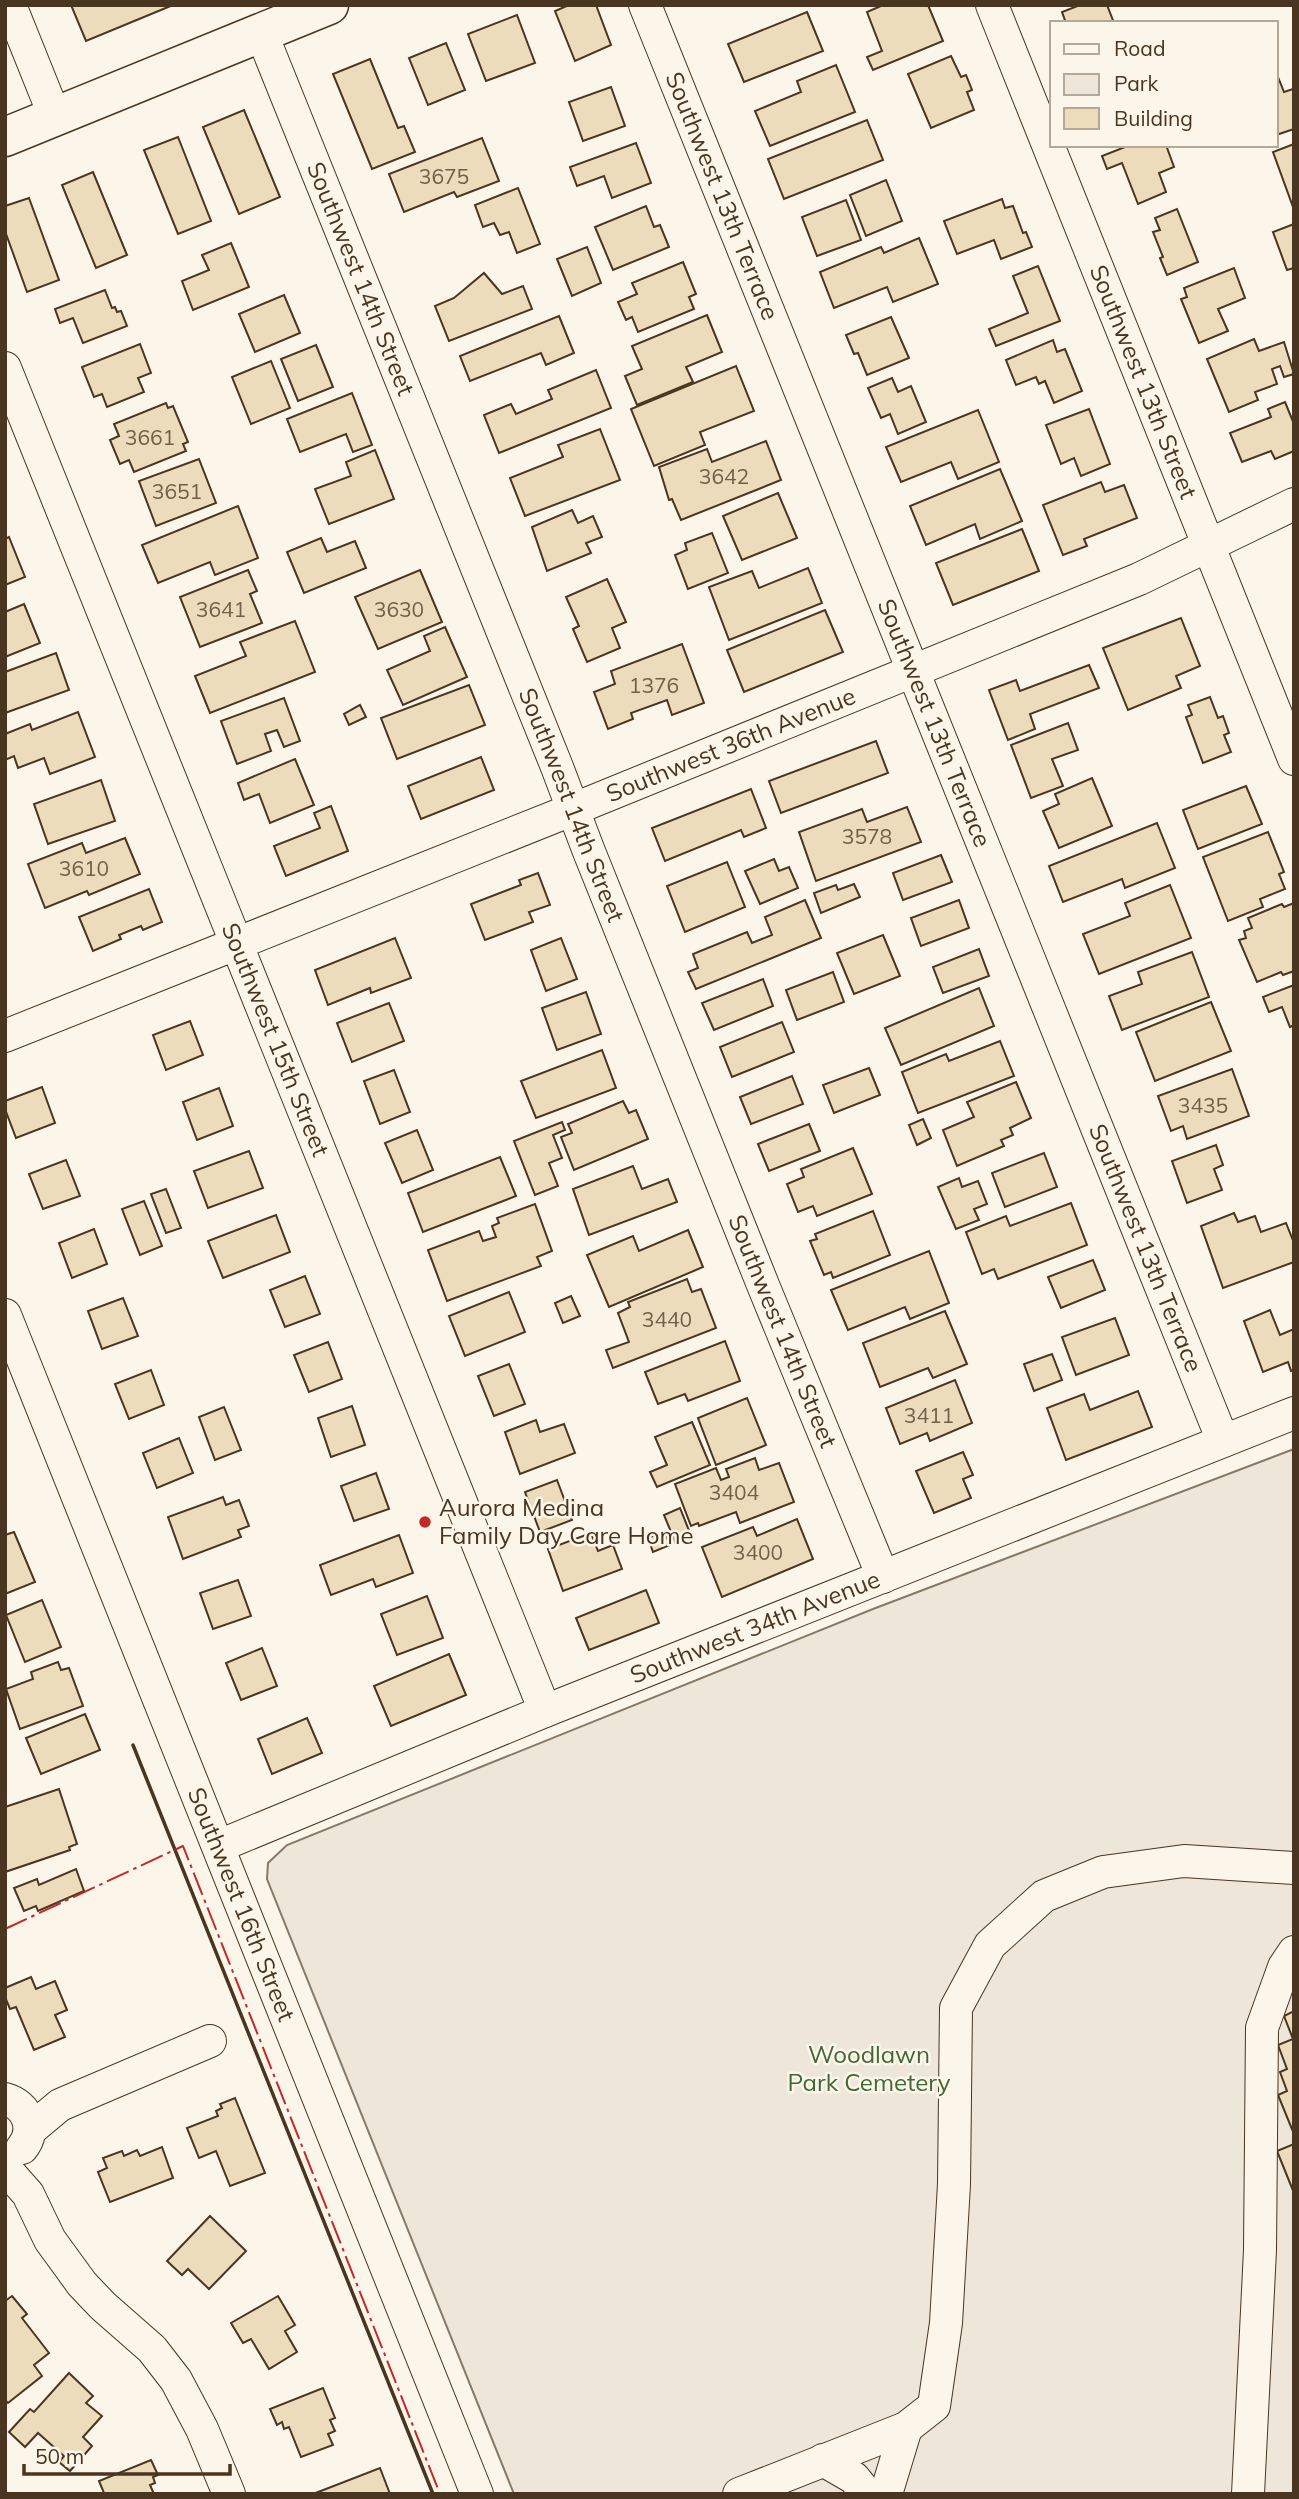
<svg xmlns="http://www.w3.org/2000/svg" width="1299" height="2499" font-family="Mulish,sans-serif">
<rect width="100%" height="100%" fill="#fbf6e9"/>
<path fill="#ede6d9" stroke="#887966" stroke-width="2" d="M1294,1449V2494H514L267,1879L268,1863L287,1845L873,1609Z"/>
<g fill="#ecdcbc" stroke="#4a3520" stroke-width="2">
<path d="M71,5H173L86,41Z"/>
<path d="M569,5H596L611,45L575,61L555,11Z"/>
<path d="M883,5H928L943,41L873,70L867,57L882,51L867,12Z"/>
<path d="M1080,5H1107L1114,23H1066L1062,12Z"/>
<path d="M807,12L823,51L744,82L728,44Z"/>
<path d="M517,15L535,63L486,81L468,34Z"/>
<path d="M446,43L465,90L428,105L409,58Z"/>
<path d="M951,56L961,77L966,75L972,90L967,92L974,110L931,128L908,74Z"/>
<path d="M370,59L398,128L404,126L415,152L372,169L333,74Z"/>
<path d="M836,65L855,112L770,146L755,111L801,92L797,81Z"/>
<path d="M1276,72L1284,92L1293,89L1294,91V129L1276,135Z"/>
<path d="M611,87L625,126L583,141L569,102Z"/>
<path d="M244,110L280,197L239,214L203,127Z"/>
<path d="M867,120L883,160L784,199L768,159Z"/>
<path d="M178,137L211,221L178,234L144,150Z"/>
<path d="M482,138L499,181L457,197L454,192L404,212L389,174Z"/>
<path d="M636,143L651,183L612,198L604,176L577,186L570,167Z"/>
<path d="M1294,144V207H1293L1273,152Z"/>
<path d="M1130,145H1166L1174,167L1159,173L1166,192L1138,204L1122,163L1107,169L1102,156Z"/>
<path d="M93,172L127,255L96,268L62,185Z"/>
<path d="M886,180L902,221L866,236L850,195Z"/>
<path d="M518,188L540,244L517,253L509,232L500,235L494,223L483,227L475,205Z"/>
<path d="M29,198L59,280L27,292L5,231V206Z"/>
<path d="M1002,199L1005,208L1013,206L1023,233L1026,232L1032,247L1001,259L994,240L957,254L944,221Z"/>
<path d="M846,200L861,240L817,256L802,217Z"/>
<path d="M646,206L654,227L660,225L669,247L613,270L595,227Z"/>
<path d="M1177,209L1198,262L1167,275L1160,258L1163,257L1153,232L1160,230L1155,218Z"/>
<path d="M1294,224V268L1287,270L1273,232Z"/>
<path d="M919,238L938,284L893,302L887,287L834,308L820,272L881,247L884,253Z"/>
<path d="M231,243L249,287L193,310L182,281L209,270L202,255Z"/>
<path d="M587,247L601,283L572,296L557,259Z"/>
<path d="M683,262L696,294L689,297L694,309L638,332L632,317L626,320L618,302L637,294L632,283Z"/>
<path d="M1038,266L1060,321L996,346L989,329L1028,313L1013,276Z"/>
<path d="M1234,268L1245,298L1218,309L1228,331L1199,343L1181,299L1187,297L1184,288Z"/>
<path d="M484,273L502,294L523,286L532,309L449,341L435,306L454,298Z"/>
<path d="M105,290L112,308L115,307L117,312L121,311L127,326L83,343L73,318L60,323L55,309Z"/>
<path d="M284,295L300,333L255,352L239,314Z"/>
<path d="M707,315L722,352L686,367L693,382L637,405L625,376L642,369L632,346Z"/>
<path d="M559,316L574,353L546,365L541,353L470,381L460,356Z"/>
<path d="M891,317L909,358L867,375L858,353L854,354L846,335Z"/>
<path d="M1254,339L1259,351L1284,342L1294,374L1284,377L1280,366L1272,369L1277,384L1255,392L1258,400L1229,412L1207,359Z"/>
<path d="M1053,340L1057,352L1065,349L1082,391L1054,403L1045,381L1039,384L1036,377L1016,385L1006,360Z"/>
<path d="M140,344L151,373L138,378L144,392L107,407L102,394L94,397L82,367Z"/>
<path d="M316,345L333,387L298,401L281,359Z"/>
<path d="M271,361L290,408L251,424L232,377Z"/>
<path d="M736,366L754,411L700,432L705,445L654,466L631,409Z"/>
<path d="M596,370L611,408L499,453L484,415L511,404L516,414L552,399L548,390Z"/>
<path d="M892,378L898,392L911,386L926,422L898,434L890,414L881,418L868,388Z"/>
<path d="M352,393L372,445L353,452L346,434L300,452L287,419Z"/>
<path d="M1285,402L1294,424V451L1275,459L1271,451L1242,462L1230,433L1271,417L1268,409Z"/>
<path d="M166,403L168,408L173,406L188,442L183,444L186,451L134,472L129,460L120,464L110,440L119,436L114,424Z"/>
<path d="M1089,409L1110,464L1081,476L1074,458L1061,464L1046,425Z"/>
<path d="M978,410L999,462L958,479L951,462L901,482L886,447Z"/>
<path d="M600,429L620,480L525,516L510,478L563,457L558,445Z"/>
<path d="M766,441L781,480L681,520L672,499L669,500L659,467L707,449L712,462Z"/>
<path d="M375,450L394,499L329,524L315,489L351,476L346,462Z"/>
<path d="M199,459L216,503L156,526L139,481Z"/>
<path d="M1000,469L1022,521L980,539L975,524L926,545L910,506Z"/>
<path d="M1101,482L1105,492L1124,485L1137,518L1084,539L1087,546L1063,555L1043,505Z"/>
<path d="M778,493L797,538L742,560L723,516Z"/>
<path d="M238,506L258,558L215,575L210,562L158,583L142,545Z"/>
<path d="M572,510L578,523L593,516L602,537L586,543L591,553L547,571L532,527Z"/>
<path d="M1022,529L1039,571L953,605L936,563Z"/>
<path d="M712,533L728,573L688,589L675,555L687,550L685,543Z"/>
<path d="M9,537L25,577L5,585V539Z"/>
<path d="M321,538L327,552L355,541L366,568L304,593L287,552Z"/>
<path d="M808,568L822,603L729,640L709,587L752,571L759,588Z"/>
<path d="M248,570L257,591L250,594L262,623L200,647L180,597Z"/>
<path d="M420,570L442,622L378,649L355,597Z"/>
<path d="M607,579L626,622L612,628L620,648L587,662L573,629L579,626L566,597Z"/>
<path d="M24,604L40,643L5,657V612Z"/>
<path d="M825,610L843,652L744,692L727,650Z"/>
<path d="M1181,618L1200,666L1176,676L1181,688L1128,710L1103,648Z"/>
<path d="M295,621L315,672L210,713L195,676L246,656L240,642Z"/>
<path d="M445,627L467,677L403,705L387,670L430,651L424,636Z"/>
<path d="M682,644L704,703L672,715L667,700L631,713L633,719L608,729L594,692L615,684L611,671Z"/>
<path d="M56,653L69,690L5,713V672Z"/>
<path d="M1089,665L1099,688L1030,714L1035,729L1008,740L989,690L1016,680L1020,691Z"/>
<path d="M469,685L485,725L397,759L381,718Z"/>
<path d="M1210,697L1218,718L1223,716L1229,733L1224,735L1231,752L1203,763L1186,717L1192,715L1188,705Z"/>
<path d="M284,698L300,741L284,747L277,730L265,734L271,751L237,764L221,721Z"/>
<path d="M360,705L366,717L349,725L344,714Z"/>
<path d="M78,712L95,757L50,774L44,758L18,768L14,756L5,760V734L30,724L32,730Z"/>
<path d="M1068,723L1078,750L1052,759L1063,786L1031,798L1011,745Z"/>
<path d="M876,741L888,773L781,813L769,781Z"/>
<path d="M481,757L494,790L421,819L408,786Z"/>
<path d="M295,759L314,805L270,823L259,794L244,800L238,783Z"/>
<path d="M1092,778L1112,826L1059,848L1043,811L1059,804L1055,794Z"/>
<path d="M101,780L115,821L48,844L34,804Z"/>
<path d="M1246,786L1262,824L1198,849L1183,810Z"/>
<path d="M751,789L766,828L744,837L741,830L665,861L652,828Z"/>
<path d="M331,806L348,851L286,876L274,846L320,828L314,813Z"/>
<path d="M907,807L921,842L816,881L799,832L862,809L867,822Z"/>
<path d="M1157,823L1175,868L1125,888L1122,879L1063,902L1049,866Z"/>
<path d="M1268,832L1284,872L1279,874L1285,889L1260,899L1263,907L1228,921L1203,857Z"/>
<path d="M125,838L140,874L89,895L87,891L45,908L28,864L82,843L86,853Z"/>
<path d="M941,855L952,882L903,900L893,873Z"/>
<path d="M774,859L779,871L789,867L798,888L760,904L745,871Z"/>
<path d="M727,862L745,907L685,932L667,886Z"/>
<path d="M538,873L550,905L529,912L533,922L485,940L471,904L521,885L519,880Z"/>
<path d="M854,884L860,897L821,913L814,893L836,885L838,890Z"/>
<path d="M1170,885L1191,938L1099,974L1083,934L1130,916L1125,903Z"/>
<path d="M149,889L162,922L143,930L141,926L119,935L121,939L93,951L79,917Z"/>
<path d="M805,900L821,938L696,989L688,972L698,968L693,954L747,932L752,943L772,935L765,917Z"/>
<path d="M959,900L969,928L921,946L911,918Z"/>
<path d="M1294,903V971L1283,975L1281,972L1257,982L1239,940L1246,938L1244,931L1252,928L1248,918L1282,904L1284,907Z"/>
<path d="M883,935L900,976L854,994L837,953Z"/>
<path d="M395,938L411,978L371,993L370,988L328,1005L315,970Z"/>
<path d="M561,938L577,979L546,991L531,950Z"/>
<path d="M979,949L989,976L943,993L933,967Z"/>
<path d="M1192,952L1209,997L1122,1030L1109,996L1142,984L1138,972Z"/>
<path d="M833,972L844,1002L797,1020L786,990Z"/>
<path d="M763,979L773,1006L714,1030L702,1003Z"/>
<path d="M1294,985V1025L1290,1027L1282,1007L1269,1012L1263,997Z"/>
<path d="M979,988L994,1026L901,1065L885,1028Z"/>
<path d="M586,992L601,1034L557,1050L542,1008Z"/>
<path d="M1211,1002L1231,1051L1155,1081L1136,1032Z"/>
<path d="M389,1003L404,1041L352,1062L337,1023Z"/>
<path d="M190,1021L203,1055L166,1070L153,1035Z"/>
<path d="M782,1022L794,1052L732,1077L720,1047Z"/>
<path d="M1000,1041L1014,1076L918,1113L902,1072L946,1054L949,1061Z"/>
<path d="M602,1050L616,1088L536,1118L521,1081Z"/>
<path d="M869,1068L880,1095L834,1113L823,1085Z"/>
<path d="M1232,1069L1249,1116L1187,1139L1183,1126L1171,1131L1158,1096Z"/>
<path d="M394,1070L410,1112L380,1124L364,1081Z"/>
<path d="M792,1076L803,1104L751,1124L740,1097Z"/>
<path d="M1016,1082L1031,1118L1010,1128L1013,1135L1001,1140L1004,1146L957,1166L943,1130L974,1117L967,1102Z"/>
<path d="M42,1087L55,1123L16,1138L5,1109V1101Z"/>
<path d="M219,1088L233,1126L197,1140L183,1102Z"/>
<path d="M623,1101L629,1113L636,1110L648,1139L574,1170L561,1137L572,1133L568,1124Z"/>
<path d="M923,1119L931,1138L917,1145L909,1125Z"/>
<path d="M562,1122L565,1130L553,1135L562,1158L549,1163L558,1186L535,1195L514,1141Z"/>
<path d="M809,1124L820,1151L769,1171L758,1144Z"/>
<path d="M417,1130L433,1170L402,1183L385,1143Z"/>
<path d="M1216,1145L1223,1165L1214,1169L1222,1190L1187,1203L1172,1161Z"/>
<path d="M853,1148L872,1194L817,1216L813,1206L798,1212L787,1184L804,1177L801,1169Z"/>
<path d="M249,1151L263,1188L208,1208L194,1171Z"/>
<path d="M1044,1153L1057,1187L1005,1207L992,1173Z"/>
<path d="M500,1157L516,1196L423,1232L408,1193Z"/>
<path d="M66,1160L80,1196L43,1209L29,1174Z"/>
<path d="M633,1166L642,1189L668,1179L677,1202L589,1235L573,1189Z"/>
<path d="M959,1178L962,1187L978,1181L987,1204L974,1209L979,1220L956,1229L938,1187Z"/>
<path d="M166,1189L181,1228L166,1233L151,1194Z"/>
<path d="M144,1201L162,1246L140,1255L122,1209Z"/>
<path d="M1071,1203L1087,1245L998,1279L994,1269L982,1274L966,1232L1006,1216L1010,1226Z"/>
<path d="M535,1204L552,1251L537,1257L541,1266L447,1301L428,1250L479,1231L483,1241L496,1237L492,1226L499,1223L497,1218Z"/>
<path d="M873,1211L890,1255L833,1278L831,1272L824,1275L810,1241L817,1239L815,1234Z"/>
<path d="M1234,1213L1238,1222L1255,1216L1261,1232L1286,1223L1294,1243V1262L1223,1288L1201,1226Z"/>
<path d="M276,1215L290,1252L223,1278L208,1241Z"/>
<path d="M94,1229L107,1264L72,1278L59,1243Z"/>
<path d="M688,1230L703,1267L609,1307L587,1255L633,1236L639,1251Z"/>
<path d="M929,1251L949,1303L910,1319L905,1307L848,1330L831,1290Z"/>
<path d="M1093,1260L1105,1290L1061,1308L1048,1277Z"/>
<path d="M305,1276L320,1314L285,1327L270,1290Z"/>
<path d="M687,1279L692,1292L701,1289L716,1328L613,1368L606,1350L629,1342L618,1313L630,1307L628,1302Z"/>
<path d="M509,1292L525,1332L465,1356L449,1316Z"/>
<path d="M571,1296L580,1316L563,1323L555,1303Z"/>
<path d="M123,1298L138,1336L102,1349L88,1311Z"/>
<path d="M1270,1310L1280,1335L1294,1329V1370L1291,1371L1288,1362L1263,1372L1244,1321Z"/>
<path d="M945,1311L967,1364L933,1378L928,1368L880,1387L863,1343Z"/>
<path d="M1115,1318L1129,1355L1076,1375L1062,1337Z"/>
<path d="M725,1341L740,1381L688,1401L685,1394L658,1404L645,1372Z"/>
<path d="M328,1342L342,1379L309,1392L294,1355Z"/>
<path d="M1052,1354L1062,1380L1034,1391L1024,1364Z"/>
<path d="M509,1364L525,1404L494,1416L478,1376Z"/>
<path d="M151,1370L164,1405L129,1419L115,1384Z"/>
<path d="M955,1380L972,1423L930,1441L927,1433L900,1444L886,1408Z"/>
<path d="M1138,1391L1152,1427L1066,1460L1047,1408L1084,1394L1090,1410Z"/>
<path d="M747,1398L766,1445L716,1465L698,1418Z"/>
<path d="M352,1406L365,1445L331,1457L318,1418Z"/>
<path d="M224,1407L241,1450L215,1460L199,1417Z"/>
<path d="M536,1420L540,1432L564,1424L575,1453L520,1474L505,1432Z"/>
<path d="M692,1422L710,1465L657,1487L650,1472L667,1465L655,1437Z"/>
<path d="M179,1438L193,1473L157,1488L143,1453Z"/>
<path d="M963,1452L973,1475L963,1479L971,1498L934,1513L916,1471Z"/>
<path d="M755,1458L759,1470L779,1463L794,1502L740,1523L736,1512L699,1526L698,1523L691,1526L675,1484L716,1468L721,1480L729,1477L726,1469Z"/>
<path d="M376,1473L389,1509L354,1521L341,1486Z"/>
<path d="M557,1480L572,1520L540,1532L525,1492Z"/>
<path d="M223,1497L226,1505L239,1500L249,1526L238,1530L241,1537L183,1559L168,1517Z"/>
<path d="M680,1508L692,1538L676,1544L664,1515Z"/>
<path d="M797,1519L813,1559L722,1597L702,1547L753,1527L757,1536Z"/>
<path d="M664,1531L670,1545L653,1552L648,1538Z"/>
<path d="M14,1532L35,1582L5,1594V1535Z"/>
<path d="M591,1533L598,1551L613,1545L622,1569L563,1591L548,1549Z"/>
<path d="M399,1535L413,1573L376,1587L373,1579L331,1595L320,1565Z"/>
<path d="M238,1580L251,1616L213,1629L200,1593Z"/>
<path d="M646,1590L659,1623L589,1650L576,1618Z"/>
<path d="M427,1596L443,1638L397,1655L381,1614Z"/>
<path d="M42,1600L61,1647L25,1662L6,1615Z"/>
<path d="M262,1648L277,1686L241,1700L226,1663Z"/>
<path d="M449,1654L466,1695L391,1726L374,1686Z"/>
<path d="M58,1662L61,1670L69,1668L83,1706L20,1729L6,1689L33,1679L31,1672Z"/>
<path d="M85,1714L100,1750L41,1774L26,1738Z"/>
<path d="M307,1718L322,1753L272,1774L258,1739Z"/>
<path d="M59,1789L77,1844L69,1847L70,1850L5,1872V1807Z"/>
<path d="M76,1869L84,1891L38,1911L36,1906L24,1911L14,1888L37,1879L39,1885Z"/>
<path d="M31,1977L36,1989L55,1981L67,2010L55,2015L65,2037L34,2050L16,2007L10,2009L5,1997V1988Z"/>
<path d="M1294,2011V2134L1278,2095L1287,2091L1280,2072L1287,2069L1278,2045L1293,2039L1284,2016Z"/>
<path d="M235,2098L265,2173L230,2186L216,2151L199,2158L187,2128L218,2116L216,2111L222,2108L220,2104Z"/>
<path d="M1294,2144V2193L1277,2151Z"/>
<path d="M162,2147L173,2178L110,2202L98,2172L107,2168L103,2158L122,2151L124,2156L137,2150L140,2156Z"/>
<path d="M210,2216L246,2251L209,2289L188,2269L182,2275L167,2261Z"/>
<path d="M12,2296L27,2314L22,2318L49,2353L34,2365L42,2376L8,2403L5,2400V2301Z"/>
<path d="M278,2296L295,2325L285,2331L297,2352L269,2369L251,2339L243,2343L231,2323Z"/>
<path d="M69,2373L93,2396L86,2403L102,2416L83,2437L92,2446L70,2471L59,2462L64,2456L38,2433L25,2447L9,2432L30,2409L34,2412Z"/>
<path d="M323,2388L335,2418L330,2420L335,2431L328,2434L333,2445L301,2457L289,2427L284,2429L282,2422L277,2425L270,2409Z"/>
<path d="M151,2460L158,2475L153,2477L155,2483L150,2485L154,2494H102L104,2493L99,2481Z"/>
<path d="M380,2468L390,2494H313Z"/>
</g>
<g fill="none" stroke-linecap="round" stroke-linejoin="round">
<g stroke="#4a3520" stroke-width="34">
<g id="minor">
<path d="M10,5L55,117"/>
<path id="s1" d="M645,5L1223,1441"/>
<path id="s2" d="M992,5L1294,759"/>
<path id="s3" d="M261,32L557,767L588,849L763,1285L883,1577"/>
<path id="s4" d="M5,368L545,1711"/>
<path id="s5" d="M5,1036L574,809L1139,579L1294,504"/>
<path id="s6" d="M5,1315L477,2494"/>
<path id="s7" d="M219,1846L545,1711L1294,1413"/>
<path d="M5,2099C28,2105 37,2130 22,2148"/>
<path d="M30,2130L60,2105L210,2041"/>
<path d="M5,2168L28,2194L50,2240L82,2284L103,2306L152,2349L176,2380L202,2429L229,2494"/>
<path d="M823,2460L854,2478L867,2494"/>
<path d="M739,2494L906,2428L934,2406L946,2323L954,2184L956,2008L990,1945L1044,1896L1103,1872L1184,1861L1294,1868"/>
<path d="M886,2494L906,2428"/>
<path d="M1248,2494L1260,2250L1262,2028L1284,1967L1294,1952"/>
</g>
</g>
<g stroke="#4a3520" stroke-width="41">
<path id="major" d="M5,137L329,5"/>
</g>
<use href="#minor" stroke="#fbf6e9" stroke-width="32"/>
<use href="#major" stroke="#fbf6e9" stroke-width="38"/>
<path stroke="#4a3520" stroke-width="3.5" d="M133,1745L433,2494"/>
<path stroke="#c62828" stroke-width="2" stroke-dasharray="24 5 3.5 5" stroke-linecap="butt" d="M5,1929L183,1846L440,2494"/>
</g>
<circle fill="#c62828" stroke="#fbf6e9" stroke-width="2.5" cx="425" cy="1522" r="7"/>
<g text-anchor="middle" stroke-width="5" stroke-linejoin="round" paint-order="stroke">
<g font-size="21" fill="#725f47">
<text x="444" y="184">3675</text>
<text x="150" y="445">3661</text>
<text x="724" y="484">3642</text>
<text x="177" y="499">3651</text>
<text x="221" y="617">3641</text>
<text x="399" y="617">3630</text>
<text x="654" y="693">1376</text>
<text x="867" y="844">3578</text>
<text x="84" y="876">3610</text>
<text x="1203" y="1113">3435</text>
<text x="667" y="1327">3440</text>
<text x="929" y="1423">3411</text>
<text x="734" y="1500">3404</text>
<text x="758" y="1560">3400</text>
</g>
<g font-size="24" fill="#4a3520" stroke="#fbf6e9">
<text dy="8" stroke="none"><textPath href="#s1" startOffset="206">Southwest 13th Terrace</textPath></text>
<text dy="8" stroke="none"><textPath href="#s3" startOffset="266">Southwest 14th Street</textPath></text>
<text dy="8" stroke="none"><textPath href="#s2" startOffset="406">Southwest 13th Street</textPath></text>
<text dy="8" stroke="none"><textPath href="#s1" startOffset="774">Southwest 13th Terrace</textPath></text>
<text dy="8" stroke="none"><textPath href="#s5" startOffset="782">Southwest 36th Avenue</textPath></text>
<text dy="8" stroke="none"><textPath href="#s3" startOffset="833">Southwest 14th Street</textPath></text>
<text dy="8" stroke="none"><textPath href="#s4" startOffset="724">Southwest 15th Street</textPath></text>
<text dy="8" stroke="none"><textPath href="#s1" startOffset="1340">Southwest 13th Terrace</textPath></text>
<text dy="8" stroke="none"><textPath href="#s3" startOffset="1400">Southwest 14th Street</textPath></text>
<text dy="8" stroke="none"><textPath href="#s7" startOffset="579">Southwest 34th Avenue</textPath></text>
<text dy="8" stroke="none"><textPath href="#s6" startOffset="635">Southwest 16th Street</textPath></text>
</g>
<g font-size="24" fill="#4a3520" stroke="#fbf6e9" text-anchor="start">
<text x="439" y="1516">Aurora Medina<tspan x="439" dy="28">Family Day Care Home</tspan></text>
</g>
<g font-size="24" fill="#436837" stroke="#fbf6e9">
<text x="869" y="2063">Woodlawn<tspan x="869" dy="28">Park Cemetery</tspan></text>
</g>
</g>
<rect width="1299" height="2499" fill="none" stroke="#4a3520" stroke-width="14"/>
<rect x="1050" y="21" width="228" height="126" fill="#fbf6e9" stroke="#b4a999" stroke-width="2"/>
<rect x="1064" y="44" width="35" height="10" fill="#fbf6e9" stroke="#b4a999" stroke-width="2"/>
<text x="1114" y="56" font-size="21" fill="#4a3520">Road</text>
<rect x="1064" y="74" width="35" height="21" fill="#ede6d9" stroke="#b4a999" stroke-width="2"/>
<text x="1114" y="91" font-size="21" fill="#4a3520">Park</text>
<rect x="1064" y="108" width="35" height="21" fill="#ecdcbc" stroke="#b4a999" stroke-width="2"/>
<text x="1114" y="126" font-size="21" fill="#4a3520">Building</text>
<path d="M24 2464v10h206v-10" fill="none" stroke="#4a3520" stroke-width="3.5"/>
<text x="35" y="2464" font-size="21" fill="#4a3520" stroke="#fbf6e9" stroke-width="5" paint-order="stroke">50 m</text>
</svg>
